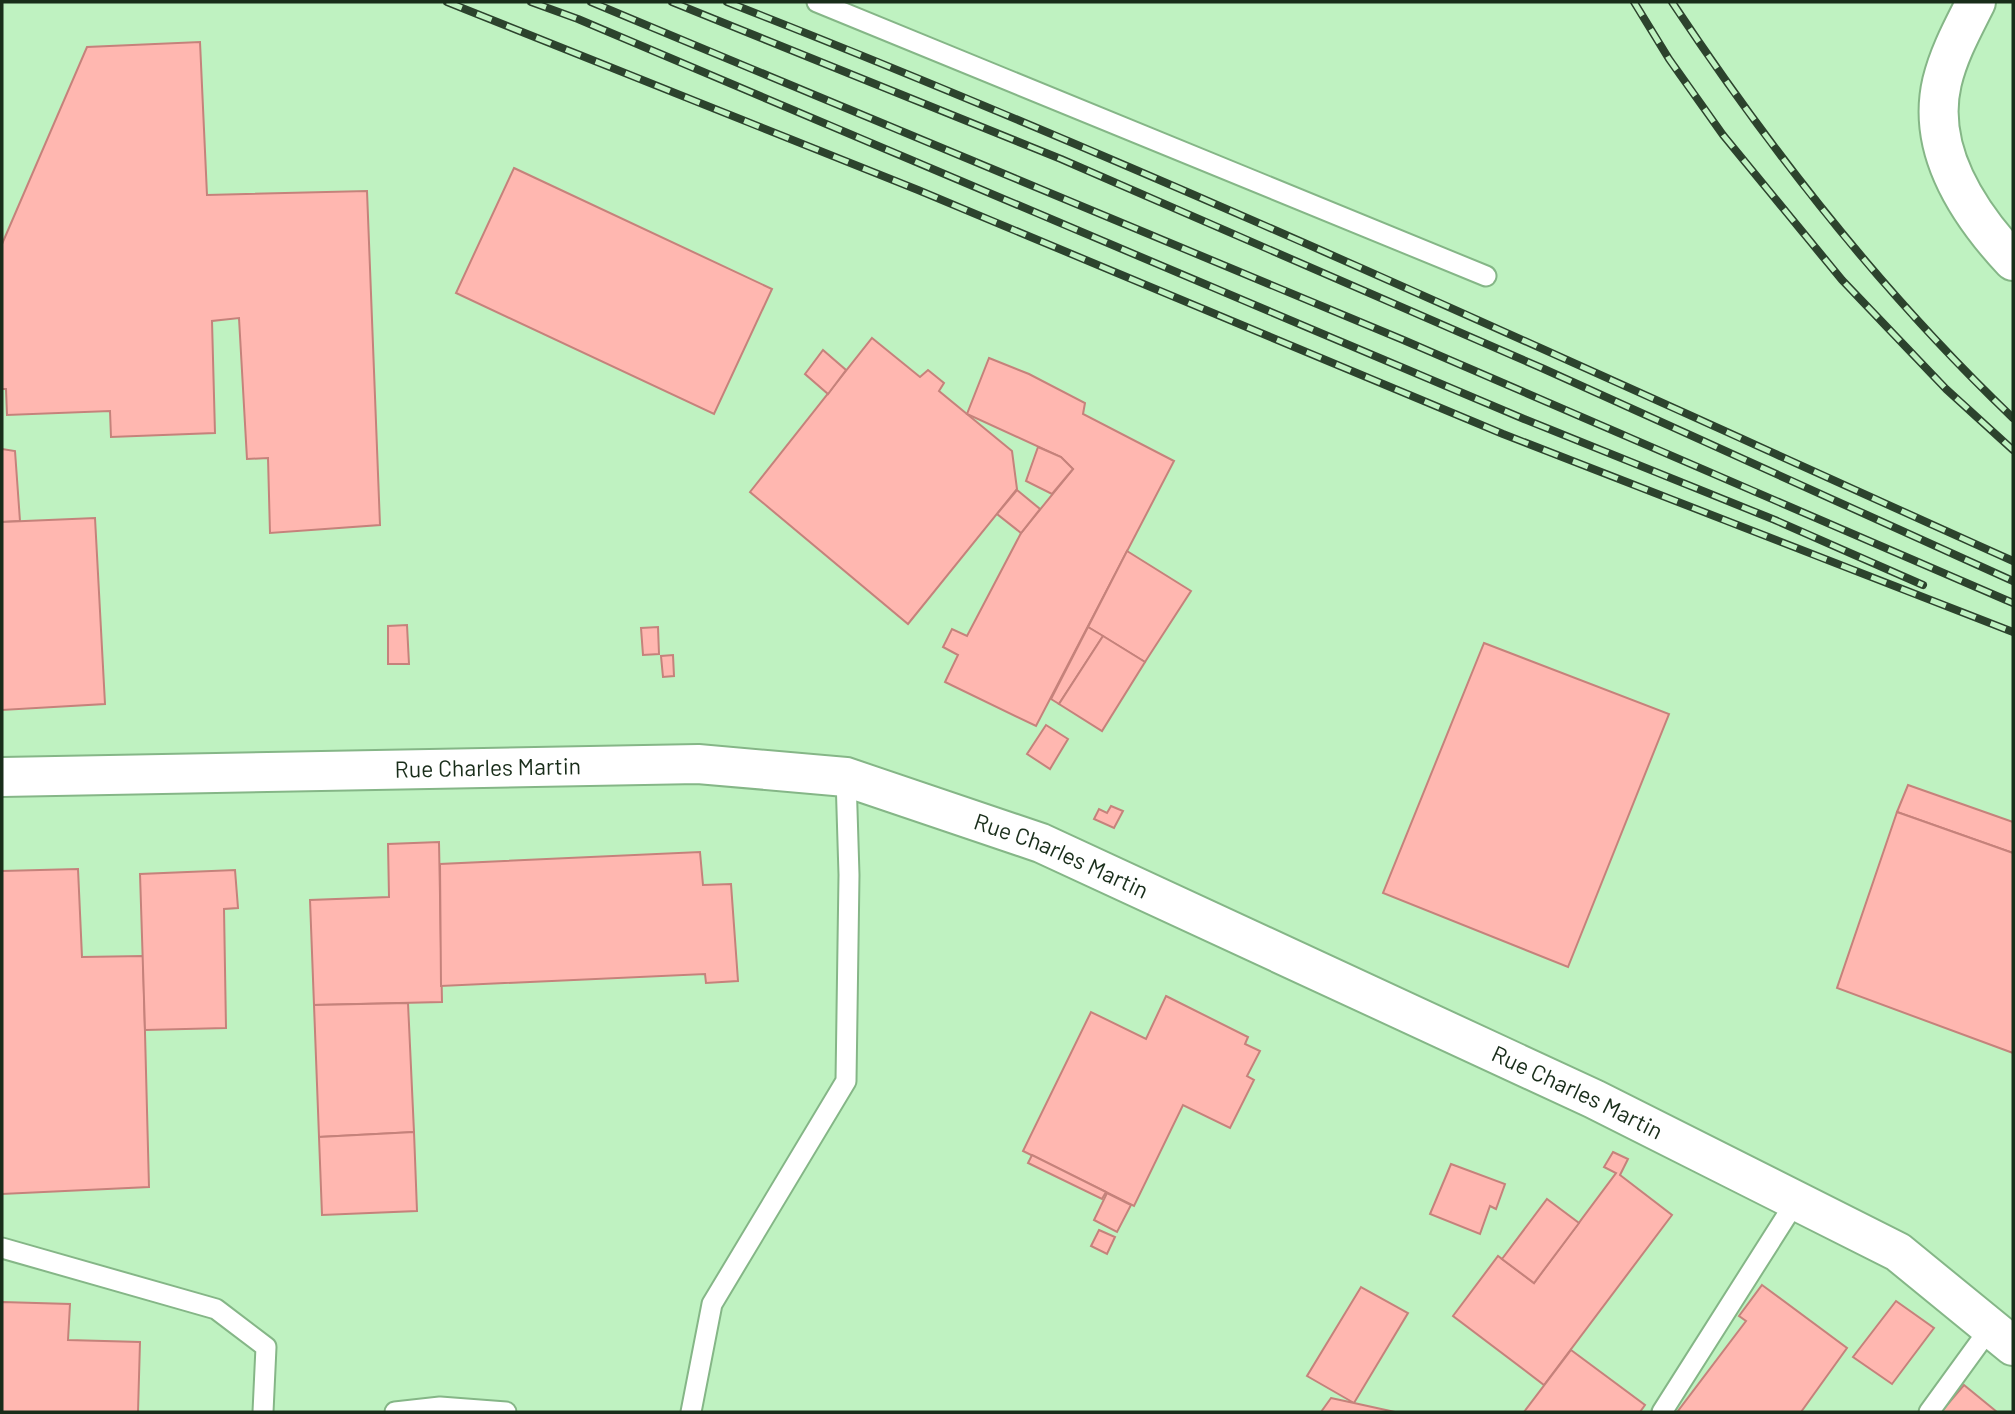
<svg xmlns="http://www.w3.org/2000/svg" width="2015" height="1414" font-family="Barlow,sans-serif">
<rect width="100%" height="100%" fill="#bff2c1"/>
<g fill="#ffb7b0" stroke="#c5827b" stroke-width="2">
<path d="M200,42L207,195L367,191L380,525L270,533L268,458L247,459L239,318L212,321L215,433L111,437L110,411L7,415L6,389H2V244L87,47Z"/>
<path d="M514,168L772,289L714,414L456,293Z"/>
<path d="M872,338L920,377L928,370L944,383L939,391L1012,451L1017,489L908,624L750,492Z"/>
<path d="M823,350L846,370L828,394L805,374Z"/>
<path d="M989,358L1029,374L1085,403L1083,414L1174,461L1036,726L945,682L958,655L943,647L952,629L967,636L1021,533L1073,469L1061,457L967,414Z"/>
<path d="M1038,447L1061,457L1073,469L1052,494L1026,481Z"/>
<path d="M2,449L15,451L20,521L2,522Z"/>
<path d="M1017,490L1040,509L1021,533L997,514Z"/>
<path d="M95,518L105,704L2,710V522Z"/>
<path d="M1127,551L1191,591L1145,662L1088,627Z"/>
<path d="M407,625L409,664H388V626Z"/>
<path d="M658,627L659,654L643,655L641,628Z"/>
<path d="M1088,627L1103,636L1059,704L1051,699Z"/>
<path d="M1103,636L1145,662L1102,731L1059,704Z"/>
<path d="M1484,643L1669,714L1568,967L1383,893Z"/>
<path d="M673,655L674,676L663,677L661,656Z"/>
<path d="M1046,725L1068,739L1050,769L1027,754Z"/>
<path d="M1908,785L2013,822V853L1897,812Z"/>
<path d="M1111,806L1123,811L1114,828L1094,819L1099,809L1107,813Z"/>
<path d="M1897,812L2013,853V1053L1837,988Z"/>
<path d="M439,842L442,1002L314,1005L310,900L389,897L388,844Z"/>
<path d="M700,852L703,885L731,884L738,981L706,983L705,974L441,986L440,864Z"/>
<path d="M78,869L82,957L143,956L149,1187L2,1194V871Z"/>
<path d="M235,870L238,908L224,909L226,1028L145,1030L140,874Z"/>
<path d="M1166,996L1248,1037L1245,1044L1260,1051L1247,1076L1254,1080L1230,1128L1183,1105L1134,1206L1023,1151L1091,1012L1146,1039Z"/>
<path d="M408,1003L414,1132L319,1137L314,1005Z"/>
<path d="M414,1132L417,1211L322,1215L319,1137Z"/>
<path d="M1613,1152L1628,1159L1620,1175L1672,1215L1544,1385L1453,1316L1498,1256L1534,1283L1616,1173L1604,1167Z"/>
<path d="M1032,1155L1106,1192L1102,1199L1028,1163Z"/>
<path d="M1451,1164L1505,1184L1496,1209L1490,1206L1480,1234L1430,1214Z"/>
<path d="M1107,1193L1131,1205L1117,1232L1094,1220Z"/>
<path d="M1547,1199L1579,1223L1534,1283L1502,1259Z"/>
<path d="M1099,1230L1115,1237L1107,1254L1091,1246Z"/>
<path d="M1762,1285L1847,1348L1801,1412H1680L1678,1411L1746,1321L1739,1316Z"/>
<path d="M1361,1287L1408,1313L1354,1403L1307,1376Z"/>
<path d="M1896,1301L1934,1328L1892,1384L1853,1357Z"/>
<path d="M2,1302L70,1304L68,1340L140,1342L138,1412H2Z"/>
<path d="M1571,1350L1645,1405L1640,1412H1524Z"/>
<path d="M1964,1385L1997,1412H1941Z"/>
<path d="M1331,1398L1354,1403L1395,1412H1321Z"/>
</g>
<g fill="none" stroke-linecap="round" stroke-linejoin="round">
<g stroke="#85b687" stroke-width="23">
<g id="lane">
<path d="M817,2L1486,276"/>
<path d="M2,1248L216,1309L266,1347L263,1412"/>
<path d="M395,1412L440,1407L506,1412"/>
<path d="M691,1412L712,1304L846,1081L849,875L846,777"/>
<path d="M1662,1412L1796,1201"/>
<path d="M1929,1412L1990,1328"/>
</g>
</g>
<g stroke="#85b687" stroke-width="42">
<g id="street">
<path d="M1976,2C1963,28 1949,53 1942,82C1926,150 1969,214 2013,261"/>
<path id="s1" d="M2,777L698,764L846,777L1041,843L1594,1099L1898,1252L2013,1346"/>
</g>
</g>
<use href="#lane" stroke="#fff" stroke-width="19"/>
<use href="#street" stroke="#fff" stroke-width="38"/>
<g stroke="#2c432d" stroke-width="8">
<g id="rail">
<path d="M447,2L918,190L1503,434L2013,632"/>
<path d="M531,2L578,19L1524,419L1775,520L1923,585"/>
<path d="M591,2L1401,339L2013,603"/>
<path d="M672,2L1061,159L1544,369L2013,581"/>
<path d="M727,2C1163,172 1587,370 2013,561"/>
<path d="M1634,2L1669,59L1723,135L1842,280L1946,389L2013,450"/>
<path d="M1672,2C1771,151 1883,294 2013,418"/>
</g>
</g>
<use href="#rail" stroke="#bff2c1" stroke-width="5" stroke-dasharray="16" stroke-linecap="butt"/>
</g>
<g text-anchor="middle" stroke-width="6" stroke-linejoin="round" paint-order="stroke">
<g font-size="23" fill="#192d1a" stroke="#bff2c1">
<text dy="8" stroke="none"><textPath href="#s1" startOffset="486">Rue Charles Martin</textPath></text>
<text dy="8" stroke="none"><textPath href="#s1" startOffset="1074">Rue Charles Martin</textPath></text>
<text dy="8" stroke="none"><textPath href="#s1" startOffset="1642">Rue Charles Martin</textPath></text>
</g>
</g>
<rect width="2015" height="1414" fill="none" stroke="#192d1a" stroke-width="7"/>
</svg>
